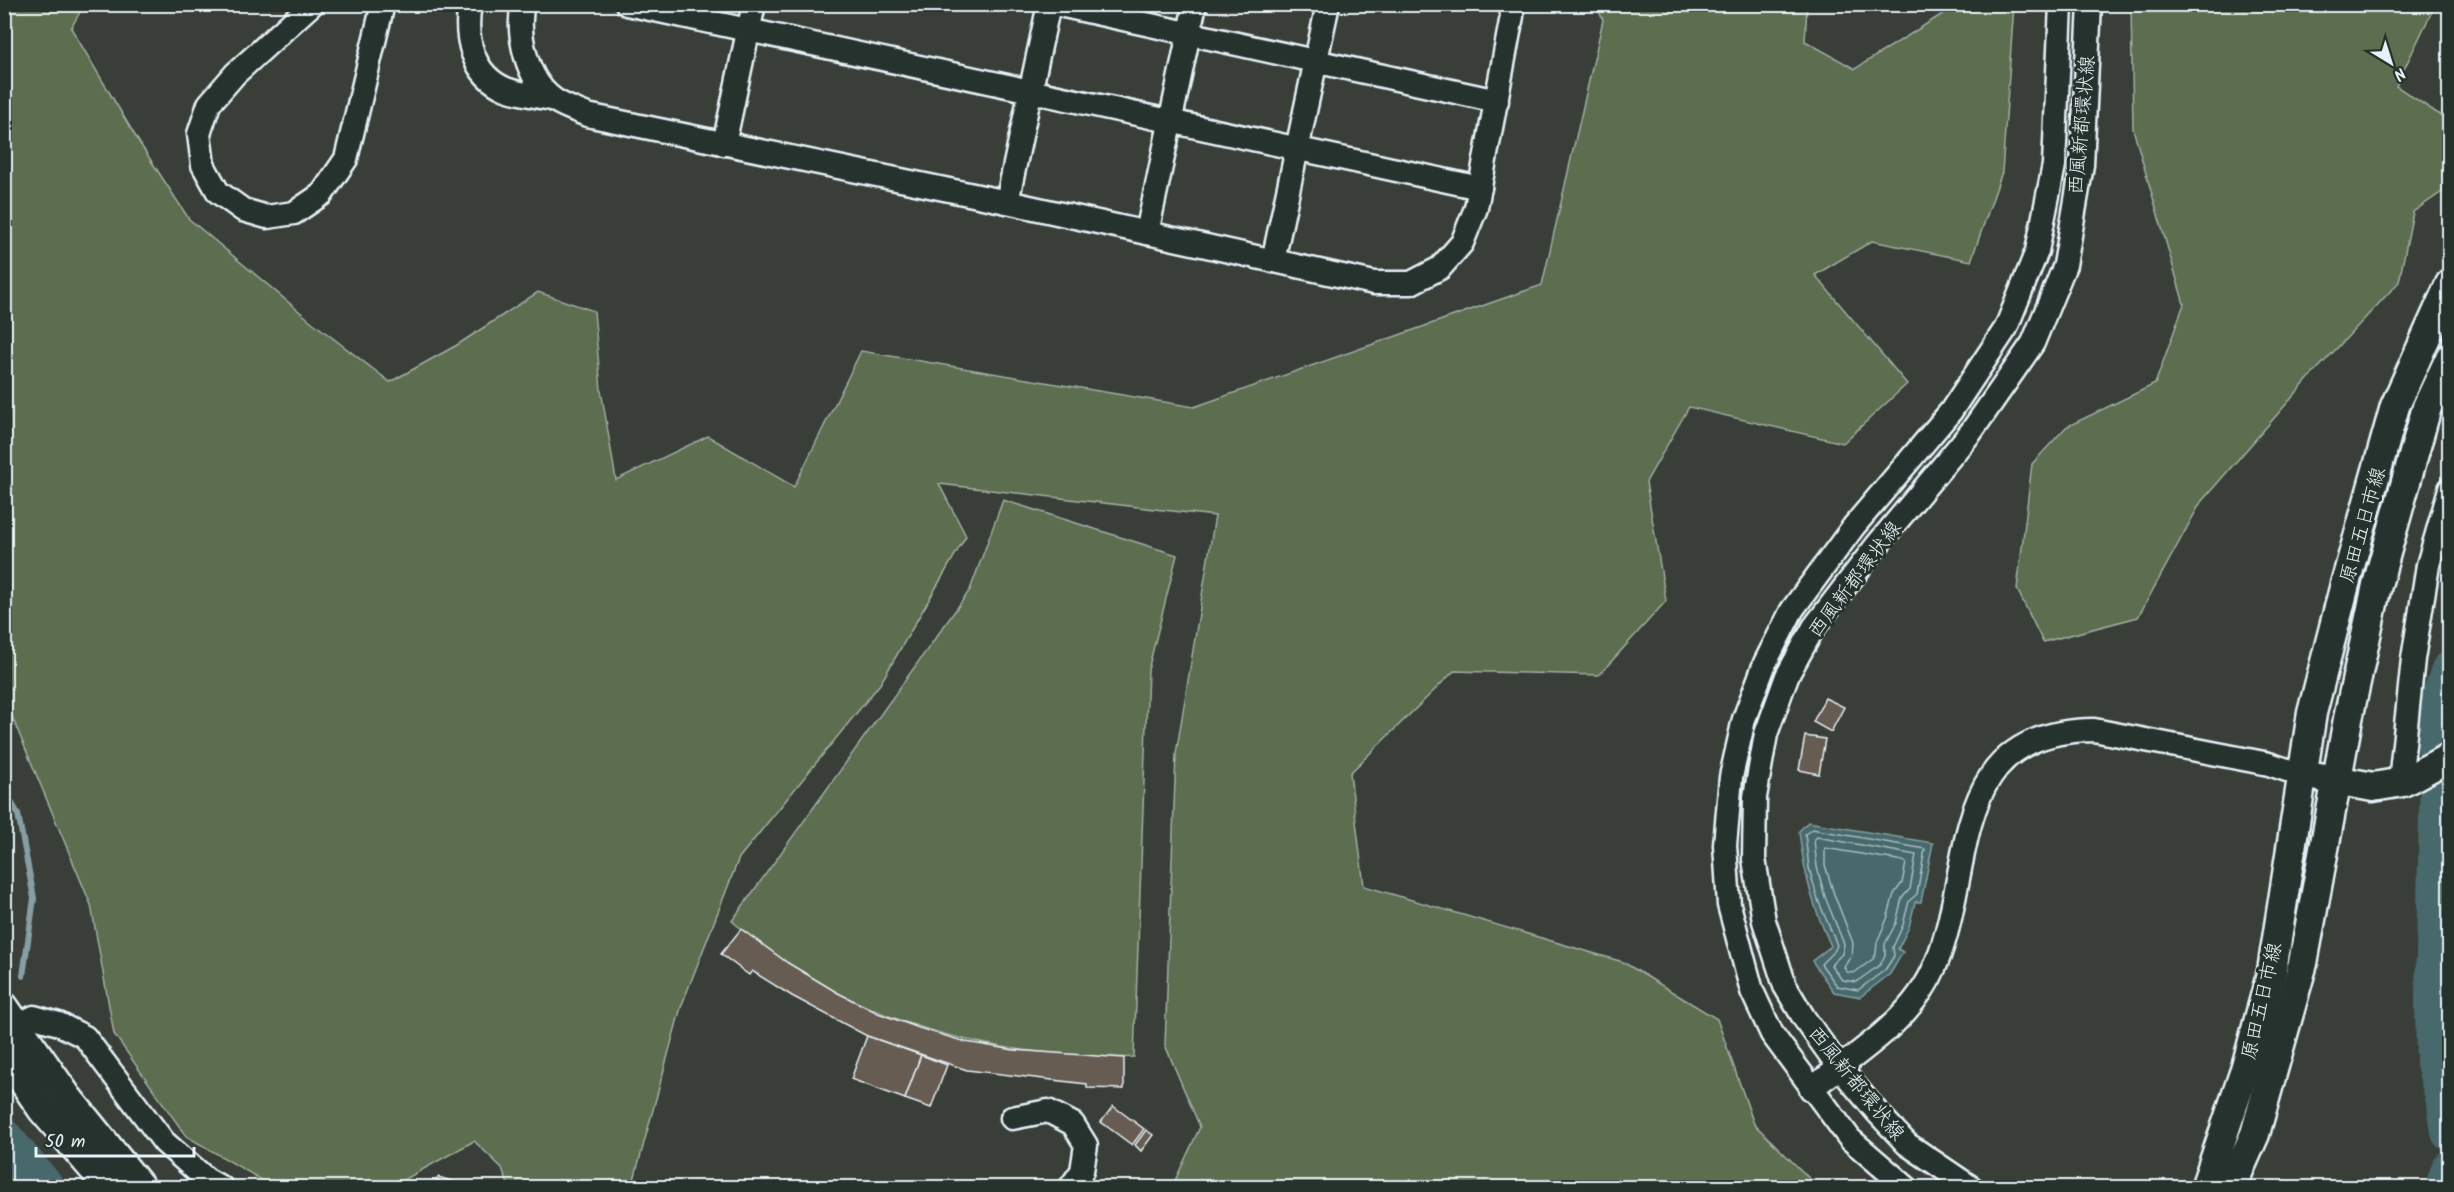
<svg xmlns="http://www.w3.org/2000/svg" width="2454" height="1192" font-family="Kalam,'Klee One',sans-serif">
<rect width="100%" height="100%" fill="#393f38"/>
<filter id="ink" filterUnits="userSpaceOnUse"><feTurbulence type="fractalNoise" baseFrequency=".0167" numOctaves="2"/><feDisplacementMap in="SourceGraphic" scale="12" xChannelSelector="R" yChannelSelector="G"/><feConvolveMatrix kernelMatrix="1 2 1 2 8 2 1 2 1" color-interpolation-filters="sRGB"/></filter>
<g filter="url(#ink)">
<g fill="#5d6d4f" stroke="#a2afa4" stroke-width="1.5">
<path d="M4,5H84L71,28L137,139L189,219L312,322L390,382L457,345L538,292L594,311L601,390L616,480L708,436L794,487L861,351L1194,407L1542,285L1603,20L1596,5H1807L1805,41L1855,69L1944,13L1975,5H2014L2002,172L1971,261L1872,241L1815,275L1907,384L1843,443L1689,407L1646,482L1666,601L1599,675L1454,671L1350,773L1364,886L1623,962L1717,1019L1754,1124L1818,1187H1172L1200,1127L1165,1045L1176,754L1215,516L939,484L966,536L880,684L739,858L681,1007L632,1187H509L502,1168L474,1141L393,1186L274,1187L186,1136L114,1034L91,905L5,700Z"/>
<path d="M2131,5H2435L2396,86L2449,121V187L2413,212L2399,282L2310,377L2201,502L2138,617L2043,642L2017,589L2032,464L2066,427L2155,384L2184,304L2133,129Z"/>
<path d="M1003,500L1177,555L1148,670L1134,1057C1105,1059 1075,1056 1047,1053C929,1041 822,999 732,921L970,590Z"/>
<path d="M4,1157L31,1187H5Z"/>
</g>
<path fill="#46696c" stroke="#879fa4" stroke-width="1.5" d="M1808,822L1933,843L1921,902H1915L1909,927L1898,949L1903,952L1890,974L1860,997L1834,992L1812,961L1831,946C1813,907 1804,874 1799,831Z"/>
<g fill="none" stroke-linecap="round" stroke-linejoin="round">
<g stroke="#a7bbc0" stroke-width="1.5">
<path d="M1812,829L1925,849L1917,894L1909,901L1903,925L1893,947L1894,956L1885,970L1858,990L1837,986L1821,964L1835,950L1837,945L1818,900L1809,868L1805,834Z"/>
<path d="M1817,837L1916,855L1910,889L1902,898L1896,923L1885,944V955L1880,965L1856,982L1842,980L1831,965L1842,954L1844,944L1825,897L1817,867L1814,840Z"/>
<path d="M1825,848L1903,861L1906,863L1902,883L1894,894L1887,919L1877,942L1876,954L1873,959L1854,973L1847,972L1844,967L1852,954L1853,943L1834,894L1825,865Z"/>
</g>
<path stroke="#879fa4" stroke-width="6" d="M4,789L18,814L34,898L23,976"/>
<g stroke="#46696c" stroke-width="38">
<path d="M2450,670L2433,718L2439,769L2434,999L2435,1063L2446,1104L2450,1132"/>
<path d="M4,1138L46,1188"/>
<path d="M2444,1188L2450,1169"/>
</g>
</g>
<g fill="#665c51" stroke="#e8f1f8" stroke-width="1.5">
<path d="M1825,698L1844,707L1831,732L1813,722Z"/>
<path d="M1805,736L1825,739L1819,774L1799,770Z"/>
<path d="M741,929L788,963L838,993L878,1013L919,1028L966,1042L1014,1050L1124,1058V1089L1087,1088V1084L967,1070L867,1036L792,996L752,971L749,975L721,954Z"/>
<path d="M867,1036L921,1055L905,1099L851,1079Z"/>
<path d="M921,1055L947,1065L931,1108L905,1099Z"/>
<path d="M1113,1106L1144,1129L1132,1145L1101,1122Z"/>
<path d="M1146,1130L1153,1135L1141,1151L1135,1145Z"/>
<path d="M438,1177L472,1187V1188H435Z"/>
</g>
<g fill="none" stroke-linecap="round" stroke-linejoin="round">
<g stroke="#e8f1f8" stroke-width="27">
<g id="minor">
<path d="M312,4L235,74L209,104L199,134L203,165L218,192L243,210L267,217L294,213L322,194L346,159L383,4"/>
<path d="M470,4C464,37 472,75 506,89C519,94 537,96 552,99"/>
<path d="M523,4C516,34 527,80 553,99C562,106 576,110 587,115L1007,202L1374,283H1411L1440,268L1462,243L1476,208L1512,16L1511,4"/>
<path d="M627,4L1480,188"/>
<path d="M1055,4L1497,101"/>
<path d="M724,144L754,4"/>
<path d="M1007,202L1049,4"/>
<path d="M1147,233L1195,4"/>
<path d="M1273,261L1328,4"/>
<path d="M2400,782L2413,659L2428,565L2450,489"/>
<path d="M4,1033L34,1017L59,1024L85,1037L164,1142L206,1179L222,1188"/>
<path d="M1811,1089C1856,1054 1914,1019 1936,964C1976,866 1945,731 2094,730L2269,764L2302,775"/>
<path d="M1012,1118L1048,1111L1073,1124L1086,1145L1082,1171L1070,1188"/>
<path d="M1907,1188L1850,1139L1772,1034L1752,991L1729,905L1725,845L1731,777L1744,719L1765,663L1792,610L1854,526L1951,411L2006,328L2037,251L2054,165L2061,4"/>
<path d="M1972,1188L1907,1144L1877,1112L1839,1067L1804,1018L1785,986L1764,921L1754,859L1755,797L1766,734L1787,676L1814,627L1877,545L1971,432L2033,343L2065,265L2082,165L2090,4"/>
</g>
</g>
<g stroke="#e8f1f8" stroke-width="33">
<g id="major">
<path d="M2319,777L2373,787L2403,782L2450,757"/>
<path d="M4,1007L68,1098L141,1188"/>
<path d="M4,1053L42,1109L110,1188"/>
<path d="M2205,1188L2246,1067L2272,971L2312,713L2345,584L2395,406L2450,284"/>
<path d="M2231,1188L2255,1134L2303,963L2348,719L2377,585L2427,407L2450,358"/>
</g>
</g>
<use href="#minor" stroke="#26332d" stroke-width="22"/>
<use href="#major" stroke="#26332d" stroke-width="28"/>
</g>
</g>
<g text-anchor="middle" stroke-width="6" stroke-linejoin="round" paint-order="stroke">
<g font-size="20" fill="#e8f1f8" stroke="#26332d">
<text transform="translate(2081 125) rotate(-85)" y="7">西風新都環状線</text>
<text transform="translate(2362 525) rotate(-74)" y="7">原田五日市線</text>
<text transform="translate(1854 579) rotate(-53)" y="7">西風新都環状線</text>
<text transform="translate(2261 1001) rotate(-77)" y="7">原田五日市線</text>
<text transform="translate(1857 1083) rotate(51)" y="7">西風新都環状線</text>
</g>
</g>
<rect width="2454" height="1192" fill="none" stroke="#26332d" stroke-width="24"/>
<rect x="12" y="12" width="2430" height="1168" fill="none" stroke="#e8f1f8" stroke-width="2" filter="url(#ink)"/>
<g transform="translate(2391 63) rotate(142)" stroke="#26332d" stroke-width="4.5" paint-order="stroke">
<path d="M0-4.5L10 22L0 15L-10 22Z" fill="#e8f1f8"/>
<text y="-9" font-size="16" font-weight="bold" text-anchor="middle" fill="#e8f1f8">N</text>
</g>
<path d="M36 1147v9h158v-9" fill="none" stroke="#e8f1f8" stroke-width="3"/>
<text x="45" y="1147" font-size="18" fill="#e8f1f8" stroke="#26332d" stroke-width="4.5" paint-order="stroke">50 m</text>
</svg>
